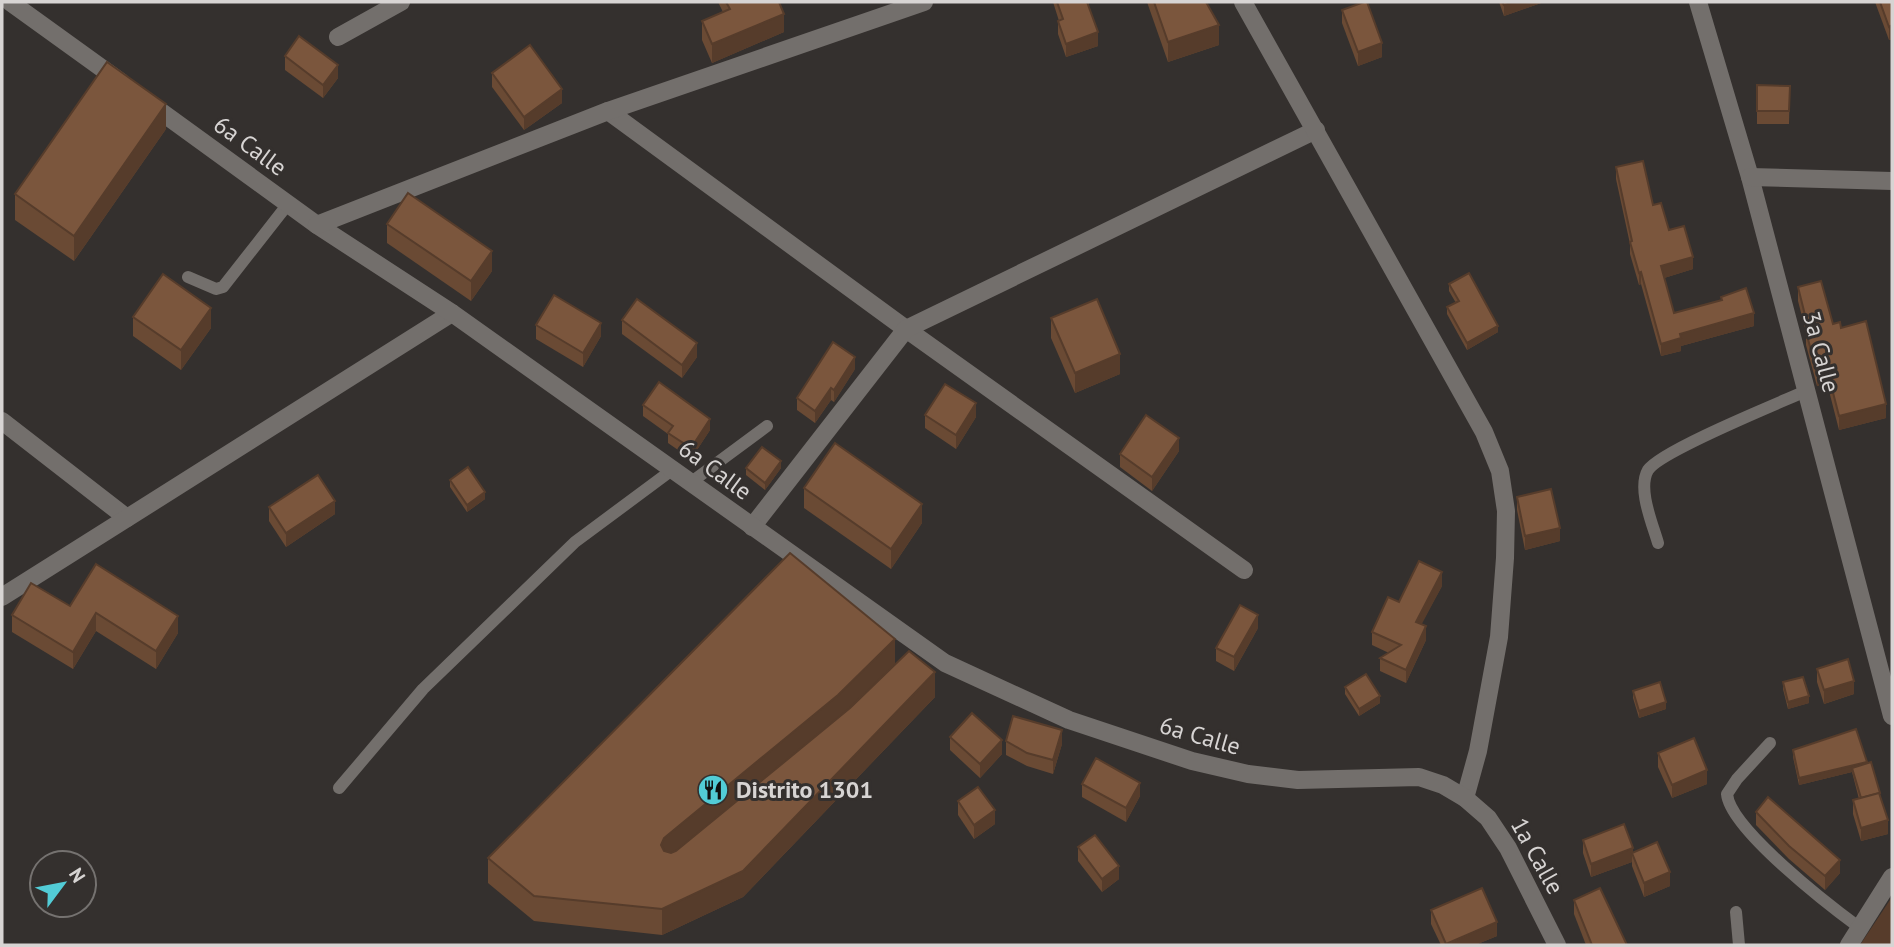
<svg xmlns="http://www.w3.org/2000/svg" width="1894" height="947" font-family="'PT Sans',sans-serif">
<rect width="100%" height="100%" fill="#34302e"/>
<path fill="#573c2b" d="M1892,897V945H1860Z"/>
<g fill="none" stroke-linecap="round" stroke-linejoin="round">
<g stroke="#736f6c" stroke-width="12">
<path d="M188,277L216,289L223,287L288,204"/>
<path d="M690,483L767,426"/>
<path d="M1658,543C1653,525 1637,489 1648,470C1660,451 1779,403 1806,391"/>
<path d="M1770,743L1737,779L1727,794C1730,829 1830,906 1860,928"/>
<path d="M339,788L423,689L575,542L672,470"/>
<path d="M1736,912L1739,945"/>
</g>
<g stroke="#736f6c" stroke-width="18">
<path d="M1698,2L1750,177L1892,716"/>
<path d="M338,37L401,2"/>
<path d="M608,111L906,329L1244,570"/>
<path d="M2,421L127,518"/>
<path d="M752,527L906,329L1316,130"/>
<path d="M2,597L452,313"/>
</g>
<g stroke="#736f6c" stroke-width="18">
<path d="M10,2L121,82"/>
<path d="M1243,2L1484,432L1500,471L1506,511L1505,558L1499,637L1478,751L1465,798"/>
<path d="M149,103L317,225L452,313L945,663L1069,720L1192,761L1248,774L1298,780L1419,777L1443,785L1465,798L1488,818L1508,848L1557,945"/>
<path d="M1750,177L1892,181"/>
<path d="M317,225L608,111L924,2"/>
<path d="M1849,945L1892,877"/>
</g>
</g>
<g fill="#6a4a34">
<path d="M718,2H779L784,32L712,63L702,40V21L723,12Z"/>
<path d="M1053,2H1089V7L1098,46L1066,57L1058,34V21H1059Z"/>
<path d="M1147,2H1206L1219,45L1168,62Z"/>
<path d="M1499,2H1544L1504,16Z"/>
<path d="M1875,2H1892V39L1889,40Z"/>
<path d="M1342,10L1382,57L1358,66L1342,23Z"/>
<path d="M285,56L338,78L323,98L285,70Z"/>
<path d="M492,73L562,103L524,130L492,87Z"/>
<path d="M1757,85L1790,86L1789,124H1757Z"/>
<path d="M166,129L74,261L15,220V194Z"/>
<path d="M1616,167L1653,205L1693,269L1664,278L1674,313L1721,300V297L1754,326L1681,346V351L1661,356L1641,284L1639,285L1630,254V244L1616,179Z"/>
<path d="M387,224L492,271L471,301L387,243Z"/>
<path d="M1449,284L1498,332L1467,350L1447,314V307L1456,303L1449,291Z"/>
<path d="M1798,287L1833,324L1841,328L1886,418L1839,430L1827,383L1817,386L1806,345V332L1798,301Z"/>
<path d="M133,317L211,328L181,370L133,336Z"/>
<path d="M1051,318L1120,374L1075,393L1051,338Z"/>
<path d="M622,320L697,357L682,378L622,334Z"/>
<path d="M536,325L601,336L583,367L536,339Z"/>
<path d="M855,369L834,402L831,400L815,423L797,410V398Z"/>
<path d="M643,405L710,430L691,459L668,443V434L643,416Z"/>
<path d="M925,415L976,417L956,449L925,428Z"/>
<path d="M1179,451L1152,491L1120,467V454Z"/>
<path d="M746,468H781L765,490L746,475Z"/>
<path d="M450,480L485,499L467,512L450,487Z"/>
<path d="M804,488L922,523L891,569L804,508Z"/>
<path d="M1517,497L1560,541L1525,550L1517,510Z"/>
<path d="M269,507L335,514L286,547L269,521Z"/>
<path d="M1442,586L1421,624L1426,640L1406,683L1380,671V658L1389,653L1372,645V632L1399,602Z"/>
<path d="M70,606L178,633L156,669L96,631L73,669L12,632V615Z"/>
<path d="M1258,628L1234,671L1216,661V648Z"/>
<path d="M895,664L935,697L743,897L662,935L534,921L488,883V858Z"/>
<path d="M1817,669L1854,694L1824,704L1817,682Z"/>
<path d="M1783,682L1809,703L1788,709L1783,689Z"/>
<path d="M1345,687L1380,703L1359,716L1345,694Z"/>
<path d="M1633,691L1666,709L1639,718L1633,698Z"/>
<path d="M950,737L1002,754L980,778L950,750Z"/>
<path d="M1006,741L1062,744L1053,774L1027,766L1006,755Z"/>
<path d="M1793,750L1867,763L1888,834L1861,841L1853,814V800L1859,799L1852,772L1799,785L1793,757Z"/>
<path d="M1658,753L1707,784L1672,798L1658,767Z"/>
<path d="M1082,784L1140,796L1126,822L1082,797Z"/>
<path d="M958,801L995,824L974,839L958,815Z"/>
<path d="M1756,812L1840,873L1825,890L1789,859L1756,825Z"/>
<path d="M1583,840L1633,852L1670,886L1644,897L1632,866V862L1591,877L1583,853Z"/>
<path d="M1078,847L1119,879L1102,892L1078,861Z"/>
<path d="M1574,900L1627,945H1586L1574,914Z"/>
<path d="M1431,910L1497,936L1475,945H1441L1431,924Z"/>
</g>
<g fill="#563c2b">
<path d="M1514,2H1544L1504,16V5Z"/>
<path d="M784,14V32L712,63V44Z"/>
<path d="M1219,25V45L1168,62V42Z"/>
<path d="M1892,25V39L1889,40V27Z"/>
<path d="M1098,32V46L1066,57V44Z"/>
<path d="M1382,43V57L1358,66V52Z"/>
<path d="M338,65V78L323,98V85Z"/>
<path d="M562,89V103L524,130V117Z"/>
<path d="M166,104V129L74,261V236Z"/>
<path d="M492,251V271L471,301V281Z"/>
<path d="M1693,257V269L1661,279V266Z"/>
<path d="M1641,272V284L1639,285V273Z"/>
<path d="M211,308V328L181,370V350Z"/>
<path d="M1754,313V326L1681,346V351L1661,356V344L1680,334Z"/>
<path d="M601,323V336L583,367V353Z"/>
<path d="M1498,326V332L1467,350V343Z"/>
<path d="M697,343V357L682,378V365Z"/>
<path d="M1120,354V374L1075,393V373Z"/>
<path d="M855,357V369L834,402V390Z"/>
<path d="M1827,369V383L1817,386V372Z"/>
<path d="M831,388V400L815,423V411Z"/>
<path d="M976,403V417L956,449V435Z"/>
<path d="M1886,404V418L1839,430V416Z"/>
<path d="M710,419V430L691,459V448Z"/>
<path d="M1179,438V451L1152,491V477Z"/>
<path d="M781,461V468L765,490V483Z"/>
<path d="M485,492V499L467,512V505Z"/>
<path d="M335,501V514L286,547V533Z"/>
<path d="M922,504V523L891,569V549Z"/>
<path d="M1560,528V541L1525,550V536Z"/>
<path d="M1442,572V586L1416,635V622Z"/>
<path d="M96,613V631L73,669V652Z"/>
<path d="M1258,615V628L1234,671V657Z"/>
<path d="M178,616V633L156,669V651Z"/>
<path d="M1426,626V640L1406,683V670Z"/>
<path d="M895,639V665L838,720L661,871V845L664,838Z"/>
<path d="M935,672V697L743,897L662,935V909Z"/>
<path d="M1854,681V694L1824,704V690Z"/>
<path d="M1380,696V703L1359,716V709Z"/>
<path d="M1809,696V703L1788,709V702Z"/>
<path d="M1666,702V709L1639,718V711Z"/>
<path d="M1062,730V744L1053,774V760Z"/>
<path d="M1002,740V754L980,778V764Z"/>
<path d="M1867,762V769L1852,768V772L1799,785V778Z"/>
<path d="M1707,770V784L1672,798V785Z"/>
<path d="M1140,783V796L1126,822V808Z"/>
<path d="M995,810V824L974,839V825Z"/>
<path d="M1888,820V834L1861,841V828Z"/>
<path d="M1633,848V856L1632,853V862L1591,877V864Z"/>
<path d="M1840,860V873L1825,890V876Z"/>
<path d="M1119,866V879L1102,892V879Z"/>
<path d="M1670,872V886L1644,897V883Z"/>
<path d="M1497,922V936L1475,945H1446Z"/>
</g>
<g fill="#7b563d" stroke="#563c2b" stroke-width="2">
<path d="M726,2H779L784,14L712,44L702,21L730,9Z"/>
<path d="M1057,2H1087L1098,32L1066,44L1058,21L1063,19Z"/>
<path d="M1154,2H1206L1219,25L1168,42Z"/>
<path d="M1364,2H1367L1382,43L1358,52L1342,10Z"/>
<path d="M1502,2H1514L1504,5Z"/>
<path d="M1880,2H1892V25L1889,27Z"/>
<path d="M299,36L338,65L323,85L285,56Z"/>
<path d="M530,45L562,89L524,117L492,73Z"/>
<path d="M107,62L166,104L74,236L15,194Z"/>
<path d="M1757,85L1790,86L1789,111H1757Z"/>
<path d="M1643,161L1653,205L1661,203L1669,230L1684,226L1693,257L1661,266L1674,313L1722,300L1721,297L1746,288L1754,313L1680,334L1681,338L1661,344L1641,272L1639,273L1630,242L1632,241L1616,167Z"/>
<path d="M408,193L492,251L471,281L387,224Z"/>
<path d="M1469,273L1498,326L1467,343L1447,307L1459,301L1449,284Z"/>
<path d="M163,274L211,308L181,350L133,317Z"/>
<path d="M1821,281L1833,324L1840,322L1841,328L1866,321L1886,404L1839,416L1827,369L1817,372L1806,332L1809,331L1798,287Z"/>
<path d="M554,295L601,323L583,353L536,325Z"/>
<path d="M637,299L697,343L682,365L622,320Z"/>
<path d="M1097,299L1120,354L1075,373L1051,318Z"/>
<path d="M833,342L855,357L834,390L831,388L815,411L797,398Z"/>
<path d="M659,382L710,419L691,448L668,433L673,426L643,405Z"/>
<path d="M945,384L976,403L956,435L925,415Z"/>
<path d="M1146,415L1179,438L1152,477L1120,454Z"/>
<path d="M835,443L922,504L891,549L804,488Z"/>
<path d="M762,447L781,461L765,483L746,468Z"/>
<path d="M468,467L485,492L467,505L450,480Z"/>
<path d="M318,475L335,501L286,533L269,507Z"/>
<path d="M1551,489L1560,528L1525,536L1517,497Z"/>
<path d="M790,553L895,639L838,695L664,838L661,845L664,851L671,853L676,851L850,708L909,651L935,672L743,871L662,909L534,896L488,858Z"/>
<path d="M1419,561L1442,572L1416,622L1426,626L1406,670L1380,658L1401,645L1372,632L1388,597L1399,602Z"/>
<path d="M96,564L178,616L156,651L96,613L73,652L12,615L31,583L70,606Z"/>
<path d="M1240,605L1258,615L1234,657L1216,648Z"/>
<path d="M1848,659L1854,681L1824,690L1817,669Z"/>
<path d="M1366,674L1380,696L1359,709L1345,687Z"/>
<path d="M1803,677L1809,696L1788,702L1783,682Z"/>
<path d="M1660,682L1666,702L1639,711L1633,691Z"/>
<path d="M972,713L1002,740L980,764L950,737Z"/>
<path d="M1013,716L1062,730L1053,760L1027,753L1006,741Z"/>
<path d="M1856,729L1867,762L1799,778L1793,750Z"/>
<path d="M1694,738L1707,770L1672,785L1658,753Z"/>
<path d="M1096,758L1140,783L1126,808L1082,784Z"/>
<path d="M1871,762L1880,793L1861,798L1852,768Z"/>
<path d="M978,787L995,810L974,825L958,801Z"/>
<path d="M1879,793L1888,820L1861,828L1853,800Z"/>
<path d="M1768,797L1840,860L1825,876L1789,846L1756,812Z"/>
<path d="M1624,824L1633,848L1591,864L1583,840Z"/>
<path d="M1095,835L1119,866L1102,879L1078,847Z"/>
<path d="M1657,842L1670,872L1644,883L1632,853Z"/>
<path d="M1482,888L1497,922L1446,944L1431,910Z"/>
<path d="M1600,888L1627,945H1592L1574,900Z"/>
</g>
<defs>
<g id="restaurant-disc" transform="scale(1.575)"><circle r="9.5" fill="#52ccd6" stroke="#34302e"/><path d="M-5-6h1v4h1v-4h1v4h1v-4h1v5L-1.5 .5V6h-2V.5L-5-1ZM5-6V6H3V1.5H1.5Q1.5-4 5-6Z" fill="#111"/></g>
</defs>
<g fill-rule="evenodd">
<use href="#restaurant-disc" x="713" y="790"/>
</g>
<g text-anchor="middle" stroke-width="6" stroke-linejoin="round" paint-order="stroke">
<g font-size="24" fill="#d7d4d3" stroke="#34302e">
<text transform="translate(250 146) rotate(36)" y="8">6a Calle</text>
<text transform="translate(1821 352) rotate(75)" y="8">3a Calle</text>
<text transform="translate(715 470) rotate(36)" y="8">6a Calle</text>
<text transform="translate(1200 736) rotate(16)" y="8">6a Calle</text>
<text transform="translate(1537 856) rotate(61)" y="8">1a Calle</text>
</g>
<g font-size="24" font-weight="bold" fill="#d7d4d3" stroke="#34302e" text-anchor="start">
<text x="736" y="798">Distrito 1301</text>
</g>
</g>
<rect width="1894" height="947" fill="none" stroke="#d7d4d3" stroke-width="7"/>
<g transform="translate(63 884) rotate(58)"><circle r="33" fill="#34302e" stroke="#757270" stroke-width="2"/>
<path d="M0-5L12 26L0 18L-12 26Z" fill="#52ccd6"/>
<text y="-10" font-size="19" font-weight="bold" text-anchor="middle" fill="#d7d4d3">N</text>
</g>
</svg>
